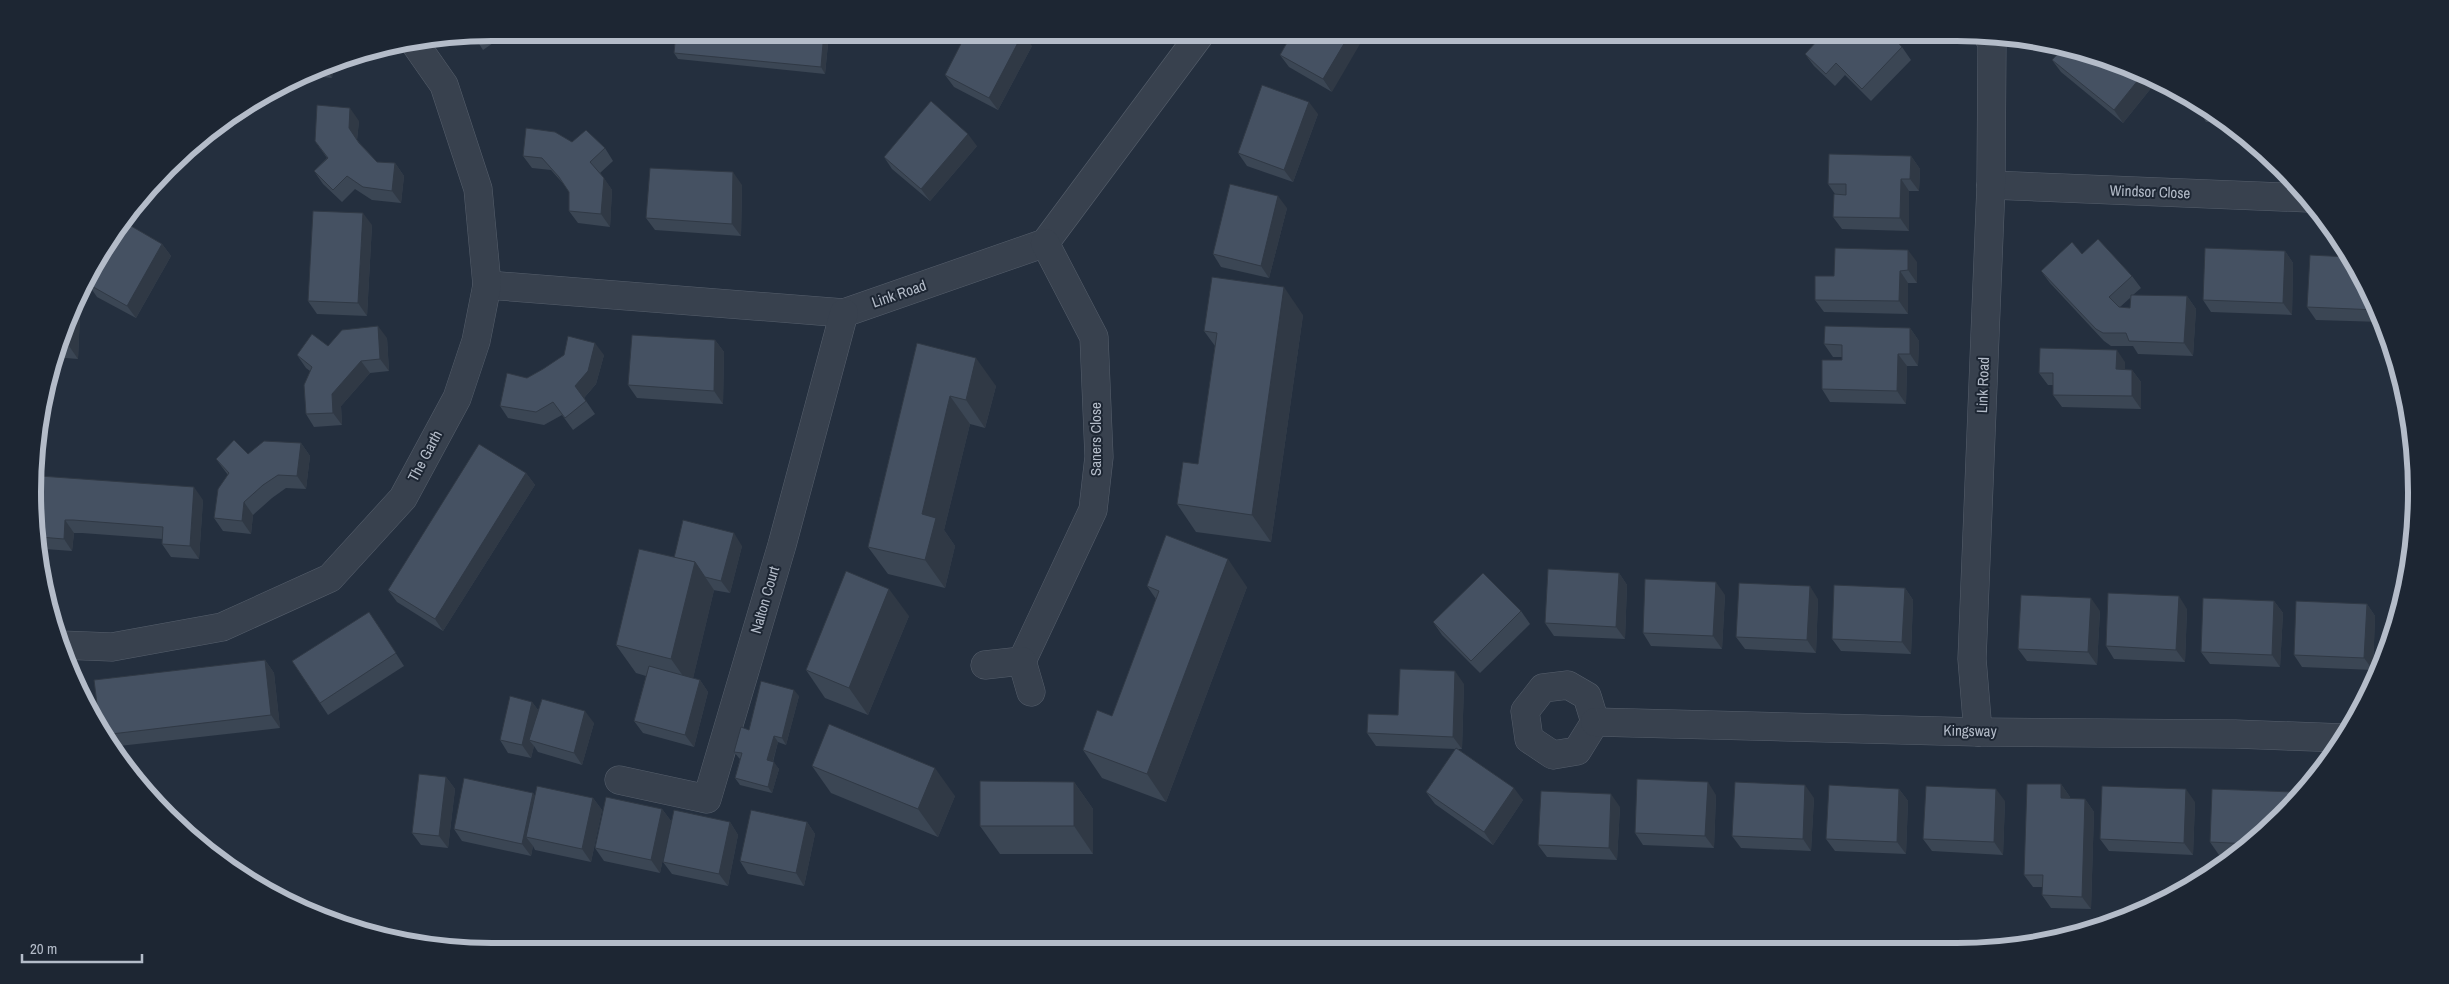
<svg xmlns="http://www.w3.org/2000/svg" width="2449" height="984" font-family="'Archivo Narrow',sans-serif">
<rect width="100%" height="100%" fill="#242f3e"/>
<g fill="none" stroke-linecap="round" stroke-linejoin="round">
<g stroke="#565f6c" stroke-width="29">
<g id="minor">
<path d="M1991,185L2308,198"/>
<path d="M487,285L844,313L1045,243L1202,32"/>
<path d="M61,645L112,647L222,627L330,578L403,498L457,398L476,341L487,285L478,189L444,85L416,45"/>
<path d="M1022,661L1093,510L1099,457L1094,337L1045,243"/>
<path d="M985,665L1022,661L1031,692"/>
<path d="M1568,685L1587,696L1595,722L1577,751L1553,755L1529,739L1525,711L1543,688Z"/>
<path d="M1595,722L1978,732L2235,734L2344,738"/>
<path d="M1978,732L1972,659L1991,185L1992,41L1989,38"/>
<path d="M619,780L707,799L782,545L844,313"/>
</g>
</g>
<use href="#minor" stroke="#38414e" stroke-width="28"/>
</g>
<g fill="#3b4654" fill-rule="evenodd">
<path d="M492,32H509L483,50L474,36Z"/>
<path d="M676,32H828L829,34L825,74L678,59L674,53Z"/>
<path d="M1293,32L1332,92L1289,67L1280,55Z"/>
<path d="M1812,35L1902,47L1911,60L1871,101L1845,75L1835,86L1814,66L1805,54L1817,42Z"/>
<path d="M1032,46L998,110L954,87L945,75Z"/>
<path d="M2052,60L2156,82L2123,123L2061,72Z"/>
<path d="M334,62L332,78L304,75Z"/>
<path d="M2198,102L2226,122H2206L2198,109Z"/>
<path d="M1318,114L1293,182L1247,166L1238,153Z"/>
<path d="M359,121L357,140L377,162L395,163L404,176L401,203L372,200L355,189L342,202L323,184L314,171L327,158L315,141Z"/>
<path d="M572,142L605,148L613,161L600,173L612,190L610,227L578,223L569,211V192L568,189L551,170L532,168L523,156Z"/>
<path d="M977,146L930,201L892,169L884,157Z"/>
<path d="M1911,156L1920,169L1919,191H1909V231L1842,229L1833,217L1835,194L1828,184Z"/>
<path d="M742,185L741,236L655,230L646,218Z"/>
<path d="M1287,208L1269,278L1221,267L1213,254Z"/>
<path d="M372,225L367,316L317,314L308,301Z"/>
<path d="M162,244L171,256L136,318L97,297L88,284Z"/>
<path d="M2285,251L2293,263L2292,315L2211,312L2203,300Z"/>
<path d="M2082,254L2132,276L2141,288L2133,295L2187,296L2196,309L2193,356L2138,354L2133,346H2111L2104,341L2050,283L2041,271ZM2130,298V308L2120,307Z"/>
<path d="M1917,262V283H1908V314L1824,312L1815,300Z"/>
<path d="M2369,289L2382,322L2316,320L2307,307Z"/>
<path d="M80,315L78,359L54,357L57,344Z"/>
<path d="M1303,315L1271,542L1196,532L1177,504L1198,464L1215,346L1204,331Z"/>
<path d="M1910,328L1919,341L1918,366H1907L1906,404L1830,402L1822,389L1842,360V357H1833L1824,344Z"/>
<path d="M387,338L389,371L370,373L341,406L342,425L314,427L306,414L310,371L306,368L297,355L328,346Z"/>
<path d="M715,340L724,352L723,404L637,398L628,385Z"/>
<path d="M917,343L996,386L985,428L970,424L944,530L955,546L945,588L888,574L868,547Z"/>
<path d="M604,355L596,384L584,398L595,414L573,430L562,415L544,425L508,418L500,406L527,378L543,369Z"/>
<path d="M2125,362V370H2132L2141,382V409L2062,407L2053,395V385H2048L2039,373Z"/>
<path d="M301,443L310,456L306,489L286,488L272,498L253,515L251,534L223,531L214,518L228,475L216,459L248,454Z"/>
<path d="M526,473L535,485L443,631L397,602L388,590Z"/>
<path d="M39,498L203,500L199,559L171,557L162,544L163,539L82,533H74L72,551L45,549L40,543Z"/>
<path d="M742,546L730,593L713,590H714L693,678L700,680L708,692L694,747L643,733L634,721L646,676L636,673L616,645L674,558Z"/>
<path d="M1619,573L1627,585L1625,639L1554,636L1545,623Z"/>
<path d="M1147,586L1247,587L1166,802L1102,778L1083,750L1112,716L1156,599Z"/>
<path d="M1905,588L1913,600L1911,654L1841,651L1832,639Z"/>
<path d="M1725,595L1722,649L1651,646L1643,633Z"/>
<path d="M1818,599L1816,653L1745,649L1736,637Z"/>
<path d="M2274,601L2283,613L2280,667L2210,664L2201,652Z"/>
<path d="M2367,604L2375,616L2373,670L2302,667L2294,655Z"/>
<path d="M2187,609L2185,662L2114,659L2106,646Z"/>
<path d="M1521,611L1530,624L1480,673L1442,635L1433,622Z"/>
<path d="M2100,611L2097,665L2027,661L2018,649Z"/>
<path d="M909,616L868,715L825,698L806,670Z"/>
<path d="M377,624L404,666L328,715L320,703Z"/>
<path d="M265,660L274,673L280,728L110,747L103,735Z"/>
<path d="M1464,684L1462,749H1458L1523,800L1493,845L1435,804L1426,792L1456,749L1376,746L1367,733L1398,715Z"/>
<path d="M799,696L786,745L778,742L773,762L779,769L772,793L740,785L735,778L740,759L739,758L734,752L749,730Z"/>
<path d="M532,702L538,710L594,723L582,765L538,752L534,746L531,758L508,753L500,740Z"/>
<path d="M812,766L955,796L938,837L831,793Z"/>
<path d="M446,777L455,789L448,848L421,845L412,833Z"/>
<path d="M1074,782L1093,809V854H1000L980,826Z"/>
<path d="M2061,784L2070,797V799H2085L2094,812L2091,909L2051,908L2042,895L2043,887H2033L2024,875Z"/>
<path d="M1899,789L1908,801L1906,854L1835,851L1826,839Z"/>
<path d="M533,793L535,796L593,798L602,810L591,862L535,850L533,846L531,856L462,841L454,829Z"/>
<path d="M1716,795L1714,848L1643,845L1635,833Z"/>
<path d="M1814,798L1811,851L1741,848L1732,836Z"/>
<path d="M2005,801L2003,855L1932,851L1923,839Z"/>
<path d="M2195,802L2193,855L2109,851L2100,839Z"/>
<path d="M1620,807L1617,860L1547,857L1538,845Z"/>
<path d="M662,809L671,821L660,873L604,861L595,848Z"/>
<path d="M730,822L738,835L728,886L672,874L663,862Z"/>
<path d="M807,822L815,834L804,886L748,874L740,861Z"/>
<path d="M2260,838L2231,855H2219L2210,842Z"/>
</g>
<g fill="#303945">
<path d="M824,32H828L829,34L825,74L821,67Z"/>
<path d="M1351,32H1367L1332,92L1323,79Z"/>
<path d="M1023,33L1032,46L998,110L989,98Z"/>
<path d="M334,62L332,78L324,66Z"/>
<path d="M2143,74L2155,79L2156,82L2123,123L2114,110Z"/>
<path d="M1309,102L1318,114L1293,182L1284,170Z"/>
<path d="M350,108L359,121L357,140L349,128Z"/>
<path d="M968,134L977,146L930,201L921,189Z"/>
<path d="M1911,156L1920,169L1919,191L1910,179Z"/>
<path d="M395,163L404,176L401,203L392,191Z"/>
<path d="M733,172L742,185L741,236L732,224Z"/>
<path d="M604,178L612,190L610,227L601,214Z"/>
<path d="M1901,179L1909,191V231L1900,218Z"/>
<path d="M1278,196L1287,208L1269,278L1261,266Z"/>
<path d="M363,213L372,225L367,316L358,303Z"/>
<path d="M162,244L171,256L136,318L127,306Z"/>
<path d="M1908,250L1917,262V283L1908,270Z"/>
<path d="M2285,251L2293,263L2292,315L2283,303Z"/>
<path d="M1900,271L1908,283V314L1899,301Z"/>
<path d="M1284,287L1303,315L1271,542L1252,515Z"/>
<path d="M2187,296L2196,309L2193,356L2184,343Z"/>
<path d="M74,306L80,315L78,359L69,346L71,314Z"/>
<path d="M378,326L387,338L389,371L380,359Z"/>
<path d="M1910,328L1919,341L1918,366L1910,354Z"/>
<path d="M715,340L724,352L723,404L714,391Z"/>
<path d="M595,343L604,355L596,384L583,399L575,386Z"/>
<path d="M2117,350L2125,362V382L2116,369Z"/>
<path d="M1898,354L1907,366L1906,404L1897,391Z"/>
<path d="M976,358L996,386L985,428L966,400Z"/>
<path d="M361,361L370,373L341,406L342,425L333,413L332,394Z"/>
<path d="M2132,370L2141,382V409L2132,396Z"/>
<path d="M950,396L970,424L944,530L955,546L945,588L925,560L922,514Z"/>
<path d="M301,443L310,456L306,489L297,476Z"/>
<path d="M526,473L535,485L443,631L435,619Z"/>
<path d="M194,487L203,500L199,559L190,546Z"/>
<path d="M244,502L253,515L251,534L242,521Z"/>
<path d="M65,520L74,533L72,551L64,539Z"/>
<path d="M734,533L742,546L730,593L721,581Z"/>
<path d="M1228,559L1247,587L1166,802L1147,774Z"/>
<path d="M695,562L714,590L691,687L671,659Z"/>
<path d="M1619,573L1627,585L1625,639L1616,627Z"/>
<path d="M1716,582L1725,595L1722,649L1713,636Z"/>
<path d="M1810,586L1818,599L1816,653L1807,640Z"/>
<path d="M1905,588L1913,600L1911,654L1902,642Z"/>
<path d="M889,589L909,616L868,715L849,688Z"/>
<path d="M2179,596L2187,609L2185,662L2176,650Z"/>
<path d="M2091,598L2100,611L2097,665L2088,652Z"/>
<path d="M2274,601L2283,613L2280,667L2272,655Z"/>
<path d="M2367,604L2375,616L2373,670L2364,658Z"/>
<path d="M265,660L274,673L280,728L271,715Z"/>
<path d="M1455,671L1464,684L1462,749L1453,737Z"/>
<path d="M700,680L708,692L694,747L685,735Z"/>
<path d="M794,690L799,696L786,745L782,738Z"/>
<path d="M532,702L541,714L529,740L534,746L531,758L522,745Z"/>
<path d="M585,711L594,723L582,765L574,753Z"/>
<path d="M774,736L778,742L771,767L767,760Z"/>
<path d="M774,762L779,769L772,793L768,787Z"/>
<path d="M935,768L955,796L938,837L918,809Z"/>
<path d="M446,777L455,789L448,848L439,836Z"/>
<path d="M1074,782L1093,809V854L1074,826Z"/>
<path d="M1708,782L1716,795L1714,848L1705,836Z"/>
<path d="M2061,784L2070,797L2069,811L2061,798Z"/>
<path d="M1805,785L1814,798L1811,851L1803,839Z"/>
<path d="M1514,788L1523,800L1493,845L1484,832Z"/>
<path d="M1899,789L1908,801L1906,854L1897,842Z"/>
<path d="M1996,789L2005,801L2003,855L1994,842Z"/>
<path d="M2186,789L2195,802L2193,855L2184,843Z"/>
<path d="M2293,792L2296,797L2292,801Z"/>
<path d="M533,793L542,806L526,837L533,846L531,856L522,844Z"/>
<path d="M1611,794L1620,807L1617,860L1609,848Z"/>
<path d="M593,798L602,810L591,862L582,849Z"/>
<path d="M2085,799L2094,812L2091,909L2082,897Z"/>
<path d="M662,809L671,821L660,873L651,860Z"/>
<path d="M730,822L738,835L728,886L719,874Z"/>
<path d="M807,822L815,834L804,886L796,873Z"/>
</g>
<g fill="#455162" stroke="#303945">
<path d="M676,32H824L821,67L674,53Z"/>
<path d="M967,32H1022L1023,33L989,98L945,75Z"/>
<path d="M1293,32H1351L1323,79L1280,55Z"/>
<path d="M1814,32H1887L1902,47L1862,89L1836,63L1826,74L1805,54L1818,40L1812,35Z"/>
<path d="M2061,50L2104,57L2143,74L2114,110L2052,60Z"/>
<path d="M1262,85L1309,102L1284,170L1238,153Z"/>
<path d="M931,101L968,134L921,189L884,157Z"/>
<path d="M2198,102L2208,110L2198,109Z"/>
<path d="M317,105L350,108L349,128L359,143L377,162L395,163L392,191L363,187L347,176L333,190L314,171L328,158L315,141Z"/>
<path d="M526,128L555,132L572,142L586,130L605,148L590,162L604,178L601,214L569,211V192L559,177L542,158L523,156Z"/>
<path d="M1829,154L1911,156L1910,179H1901L1900,218L1833,217L1834,194L1846,195V184H1828Z"/>
<path d="M650,168L733,172L732,224L646,218Z"/>
<path d="M1230,184L1278,196L1261,266L1213,254Z"/>
<path d="M313,211L363,213L358,303L308,301Z"/>
<path d="M126,223L162,244L127,306L88,284L114,238Z"/>
<path d="M2098,239L2132,276L2109,297L2119,307L2130,308L2131,295L2187,296L2184,343L2129,341L2126,333H2103L2096,329L2041,271L2072,242L2082,254Z"/>
<path d="M1835,248L1908,250V270L1900,271L1899,301L1815,300V276H1834Z"/>
<path d="M2205,248L2285,251L2283,303L2203,300Z"/>
<path d="M2310,255L2349,257L2369,289L2377,310L2307,307Z"/>
<path d="M1212,277L1284,287L1252,515L1177,504L1183,462L1198,464L1217,333L1204,331Z"/>
<path d="M71,314L69,346L57,345V344Z"/>
<path d="M378,326L380,359L361,361L332,394L333,413L306,414L304,385L312,367L297,355L312,334L328,346L342,330Z"/>
<path d="M1825,326L1910,328V354H1898L1897,391L1822,389V360H1842V345L1824,344Z"/>
<path d="M632,335L715,340L714,391L628,385Z"/>
<path d="M568,336L595,343L588,371L575,386L586,401L565,418L553,402L536,412L500,406L507,373L527,378L543,369L564,355Z"/>
<path d="M917,343L976,358L966,400L950,396L922,514L936,518L925,560L868,547Z"/>
<path d="M2040,348L2117,350L2116,369L2132,370V396L2053,395V373H2039Z"/>
<path d="M234,440L248,454L264,441L301,443L297,476L278,475L263,485L244,502L242,521L214,518L218,489L229,473L216,459Z"/>
<path d="M479,444L526,473L435,619L388,590Z"/>
<path d="M40,476L194,487L190,546L162,544L163,527L73,520H65L64,539L40,537L39,498Z"/>
<path d="M683,520L734,533L721,581L705,577L695,562L674,558Z"/>
<path d="M1166,535L1228,559L1147,774L1083,750L1097,710L1112,716L1159,591L1147,586Z"/>
<path d="M639,549L695,562L671,659L616,645Z"/>
<path d="M1548,569L1619,573L1616,627L1545,623Z"/>
<path d="M846,571L889,589L849,688L806,670Z"/>
<path d="M1483,573L1521,611L1471,661L1433,622Z"/>
<path d="M1645,579L1716,582L1713,636L1643,633Z"/>
<path d="M1739,583L1810,586L1807,640L1736,637Z"/>
<path d="M1834,585L1905,588L1902,642L1832,639Z"/>
<path d="M2108,593L2179,596L2176,650L2106,646Z"/>
<path d="M2021,595L2091,598L2088,652L2018,649Z"/>
<path d="M2203,598L2274,601L2272,655L2201,652Z"/>
<path d="M2296,601L2367,604L2364,658L2294,655Z"/>
<path d="M2391,604H2400L2392,639L2389,646Z"/>
<path d="M369,612L396,653L320,703L292,661Z"/>
<path d="M265,660L271,715L103,735L100,728L94,680Z"/>
<path d="M649,666L700,680L685,735L634,721Z"/>
<path d="M1400,669L1455,671L1453,737L1367,733L1368,714L1398,715Z"/>
<path d="M761,681L794,690L782,738L774,736L767,760L774,762L768,787L735,778L742,753L734,752L741,727L749,730Z"/>
<path d="M510,696L532,702L522,745L500,740Z"/>
<path d="M542,699L585,711L574,753L529,740Z"/>
<path d="M829,724L935,768L918,809L812,766Z"/>
<path d="M1456,748L1514,788L1484,832L1426,792Z"/>
<path d="M419,774L446,777L439,836L412,833Z"/>
<path d="M464,778L533,793L522,844L454,829Z"/>
<path d="M1637,779L1708,782L1705,836L1635,833Z"/>
<path d="M980,781L1074,782V826H980Z"/>
<path d="M1735,782L1805,785L1803,839L1732,836Z"/>
<path d="M2027,784H2061V798L2085,799L2082,897L2042,895L2043,875H2024Z"/>
<path d="M1829,785L1899,789L1897,842L1826,839Z"/>
<path d="M537,786L593,798L582,849L526,837Z"/>
<path d="M1926,786L1996,789L1994,842L1923,839Z"/>
<path d="M2102,786L2186,789L2184,843L2100,839Z"/>
<path d="M2212,789L2293,792L2292,801L2260,838L2250,844L2210,842Z"/>
<path d="M1541,791L1611,794L1609,848L1538,845Z"/>
<path d="M606,797L662,809L651,860L595,848Z"/>
<path d="M674,810L730,822L719,874L663,862Z"/>
<path d="M751,810L807,822L796,873L740,861Z"/>
</g>
<g text-anchor="middle" stroke-width="4" stroke-linejoin="round" paint-order="stroke">
<g font-size="15" fill="#b4bcc9" stroke="#1d2633">
<text transform="translate(2150 192) rotate(2)" y="5">Windsor Close</text>
<text transform="translate(899 294) rotate(-19)" y="5">Link Road</text>
<text transform="translate(1983 385) rotate(-88)" y="5">Link Road</text>
<text transform="translate(1096 439) rotate(-90)" y="5">Saners Close</text>
<text transform="translate(425 456) rotate(-62)" y="5">The Garth</text>
<text transform="translate(765 600) rotate(-74)" y="5">Nalton Court</text>
<text transform="translate(1970 731) rotate(1)" y="5">Kingsway</text>
</g>
</g>
<path d="M0 0H2449V984H0ZM492 41H1957A451 451 0 0 1 2408 492V492A451 451 0 0 1 1957 943H492A451 451 0 0 1 41 492V492A451 451 0 0 1 492 41Z" fill="#1d2633" fill-rule="evenodd"/>
<path fill="none" stroke="#b4bcc9" stroke-width="6" d="M492 41H1957A451 451 0 0 1 2408 492V492A451 451 0 0 1 1957 943H492A451 451 0 0 1 41 492V492A451 451 0 0 1 492 41Z"/>
<path d="M22 954v8h120v-8" fill="none" stroke="#b4bcc9" stroke-width="2.5"/>
<text x="30" y="954" font-size="15" fill="#b4bcc9" stroke="#1d2633" stroke-width="4" paint-order="stroke">20 m</text>
</svg>
